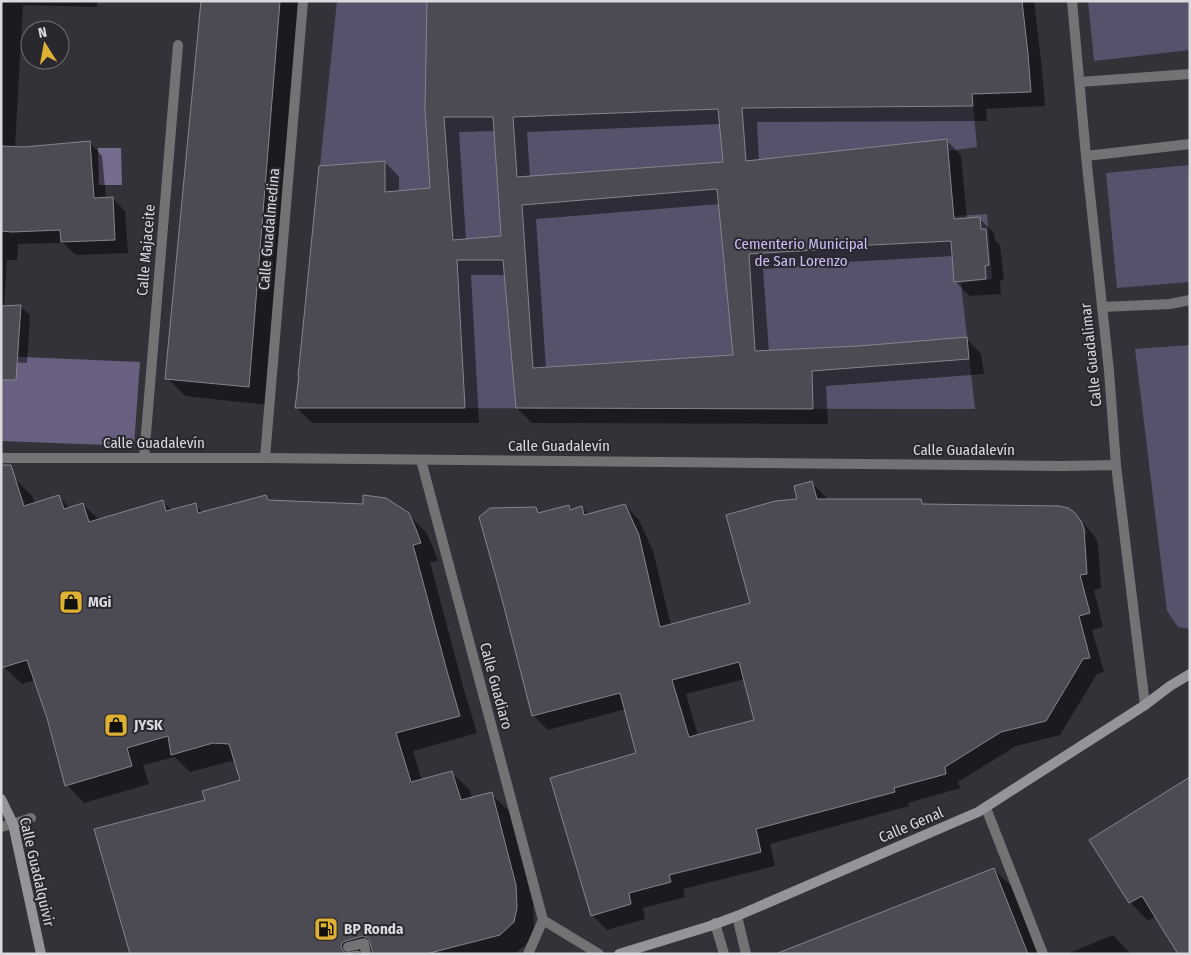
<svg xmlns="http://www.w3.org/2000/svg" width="1191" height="955" font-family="'Fira Sans Condensed',sans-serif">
<rect width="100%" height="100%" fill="#343239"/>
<g fill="#58516b">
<path d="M337,1H436L972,94L977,147L948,151L954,216L987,214L992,279L961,283L975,409L295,408Z"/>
<path d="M1088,1H1190V50L1094,61Z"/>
<path d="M1188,165L1190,181V282L1117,288L1106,173Z"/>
<path d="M1190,345V629L1178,627L1167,611L1135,349Z"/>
</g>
<path fill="#696081" d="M1,356L140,362L134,446L1,441Z"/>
<path fill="#766c8e" d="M98,148H121L122,185H99Z"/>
<g fill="#0007" fill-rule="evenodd">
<path d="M1,1H97V7L23,5L15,148L89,142L102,156L106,198H112L125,211L128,253L76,255L63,243L18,244L17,260H7L4,307L20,306L30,315L27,363L8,362L1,355Z"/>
<path d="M98,1H146V2Z"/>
<path d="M203,1H299L267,405L185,396L167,378Z"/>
<path d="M428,1H1034L1042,69L1045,106L986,109L987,121L757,122L759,161L946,140L961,155L967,219L979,218L994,233L995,240L1000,245L1004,280H1000L1001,294L970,296L955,281L953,256L846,262V263L763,269L769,352L860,348L966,338L981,354L984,374L826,386L828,424L532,423L517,408L506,275H471L479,423H312L297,408L385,162L399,177V192L431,189ZM721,124L724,163L530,177L527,132ZM495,131L503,237L466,240L459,132ZM720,204L734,356L546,369L536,219Z"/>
<path d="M14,478L32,496L35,504L59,497L70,508L83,504L99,520L162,501L172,511L195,505L203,513L266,496L271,501L408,514L426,532L433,547L438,561L430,562L464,690L477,733L413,751L422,781L452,773L470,790L472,799L491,794L509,811L533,904L534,926L531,940L517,952L511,954H124L131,952L207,801L242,781L236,761H231L190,772L175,757L143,765L149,784L84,803L67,785L48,718L35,680L22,684L4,667Z"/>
<path d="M811,482L826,497L827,500L920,501L925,506L1074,513L1082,522H1080L1084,535L1087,534L1083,522L1095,537L1098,544L1101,588L1094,590L1103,627L1092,630L1104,672L1097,674L1060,735L1016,746L958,782L960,788L908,803L909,806L770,844L775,866L683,889L685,897L643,908L645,919L607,930L592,915L638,754L626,709L548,730L533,715L535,508L541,514L569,507L572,510L582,508L589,515L625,505L639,520L653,551L671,626L752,604L799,500ZM745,679L756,720L698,736L686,694Z"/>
<path d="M1190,779L1156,916L1148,921L1130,902L1091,840Z"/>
<path d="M994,869L1012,887L1039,954H779Z"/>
<path d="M1113,935L1131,954H1067Z"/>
</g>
<g fill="#4c4a52" stroke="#86848c" fill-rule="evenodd">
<path d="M201,1H280L249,387L165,379Z"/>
<path d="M427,1H1022L1028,54L1031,92L972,94L973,106L742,108L746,161L947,139L954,219L980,217L981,229H986L989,265L985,266L986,279L954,282L951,241L832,247V249L749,254L755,351L859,346L967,337L969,359L812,371L813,409L516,408L503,260H457L465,408H295L299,376H298L303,327L319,166L385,161V192L430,188L425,109ZM718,109L723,162L517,177L513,117ZM444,117H493L501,236L453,240ZM717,189L733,355L533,368L522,205Z"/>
<path d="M90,141L94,198L113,197L115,240L61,242L60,230L12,232L1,231V146L24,147Z"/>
<path d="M21,305L16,380H1V306Z"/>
<path d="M1,465H11L24,506L59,495L64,509L83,503L89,522L163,500L166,511L196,503L198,513L266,495L268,500L363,504V495L386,498L409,513L416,529L421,543L413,545L447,671L460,716L396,733L411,782L452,771L461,800L492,792L516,885L517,908L514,922L500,935L426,954H373L369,939L366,937L363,936L346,941L343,942L341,946L343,951L346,953L359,951V954H130L94,829L205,800L202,791L240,780L229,744L213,743L171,755L168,736L127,748L132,766L65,786L47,718L27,660L1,668Z"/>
<path d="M812,481L817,499H921L922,504L1059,506L1068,508L1074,512L1081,521L1084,529L1087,574L1080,575L1090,613L1079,616L1090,658L1083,659L1046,721L1001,732L945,767L946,774L894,788L895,792L756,829L761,852L669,875L671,882L629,893L631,904L591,916L550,778L636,753L620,693L532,716L503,603L479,517L490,508L536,507L538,513L569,505L570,510L582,506L584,515L625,504L639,535L660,627L750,603L726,515L775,501L797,499L794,486ZM739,662L754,720L689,737L672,680Z"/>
<path d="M1190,777V954H1178L1142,896L1129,903L1089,840Z"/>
<path d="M994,868L1028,954H779L778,953Z"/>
</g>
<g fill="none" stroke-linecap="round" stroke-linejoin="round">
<g stroke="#737275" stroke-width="10">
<path d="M986,808L1043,954"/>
<path d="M13,824L31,818"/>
<path d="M737,916L746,954"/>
<path d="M715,923L724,954"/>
<path d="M348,947L364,943L366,954"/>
</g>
<g stroke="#737275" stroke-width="10">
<path d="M1072,1L1086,156L1109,371L1116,465"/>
<path d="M1080,82L1190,74"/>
<path d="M1086,156L1190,144"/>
<path d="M1102,307L1170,304L1190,300"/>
<path d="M144,458L178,45"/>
<path d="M265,458L303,1"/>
<path d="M421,460L543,920L528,954"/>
<path d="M1,827L13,824"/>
<path d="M543,920L599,954"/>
</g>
<path stroke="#737275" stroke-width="10" d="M1,458H265L1062,466L1116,465L1145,705"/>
<g stroke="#96949a" stroke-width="10">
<path d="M1,799L13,824L41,954"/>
<path d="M619,954L710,926L737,916L978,812L1145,705L1170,686L1190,674"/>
</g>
</g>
<defs>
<g id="shop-square" transform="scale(1.25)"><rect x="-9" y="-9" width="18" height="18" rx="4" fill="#deb133" stroke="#2a282f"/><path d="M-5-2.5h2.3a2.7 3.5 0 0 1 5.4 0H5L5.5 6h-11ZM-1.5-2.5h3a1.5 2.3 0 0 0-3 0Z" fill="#111"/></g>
<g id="fuel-square" transform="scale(1.25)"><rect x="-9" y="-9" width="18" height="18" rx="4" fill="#deb133" stroke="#2a282f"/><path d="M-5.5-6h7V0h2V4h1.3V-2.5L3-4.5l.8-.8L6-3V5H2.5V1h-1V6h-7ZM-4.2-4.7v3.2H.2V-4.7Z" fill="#111"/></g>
</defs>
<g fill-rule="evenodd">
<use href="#shop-square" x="71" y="602"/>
<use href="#shop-square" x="116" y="725"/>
<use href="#fuel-square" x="326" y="929"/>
</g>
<g text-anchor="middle" stroke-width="4" stroke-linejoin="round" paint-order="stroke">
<g font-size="15" fill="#dad9de" stroke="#2a282f">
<text transform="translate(269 229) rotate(-85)" y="5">Calle Guadalmedina</text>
<text transform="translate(146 250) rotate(-85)" y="5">Calle Majaceite</text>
<text transform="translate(1091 355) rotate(-96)" y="5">Calle Guadalimar</text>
<text x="154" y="448">Calle Guadalevín</text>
<text x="559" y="451">Calle Guadalevín</text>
<text x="964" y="455">Calle Guadalevín</text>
<text transform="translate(496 686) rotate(75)" y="5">Calle Guadiaro</text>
<text transform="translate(911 825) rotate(-23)" y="5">Calle Genal</text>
<text transform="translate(37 872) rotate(77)" y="5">Calle Guadalquivir</text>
</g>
<g font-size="15" fill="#cdbcf7" stroke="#2a282f">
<text x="801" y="249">Cementerio Municipal<tspan x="801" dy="17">de San Lorenzo</tspan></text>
</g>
<g font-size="15" font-weight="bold" fill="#dad9de" stroke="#2a282f" text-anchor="start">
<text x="88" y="607">MGi</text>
<text x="134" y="730">JYSK</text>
<text x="344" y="934">BP Ronda</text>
</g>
</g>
<rect width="1191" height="955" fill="none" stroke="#dad9de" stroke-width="5"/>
<g transform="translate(45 45) rotate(349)"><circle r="24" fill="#2a282f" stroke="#706f75"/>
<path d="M0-4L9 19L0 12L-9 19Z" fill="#deb133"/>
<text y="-8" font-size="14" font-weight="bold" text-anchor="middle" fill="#dad9de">N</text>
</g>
</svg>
